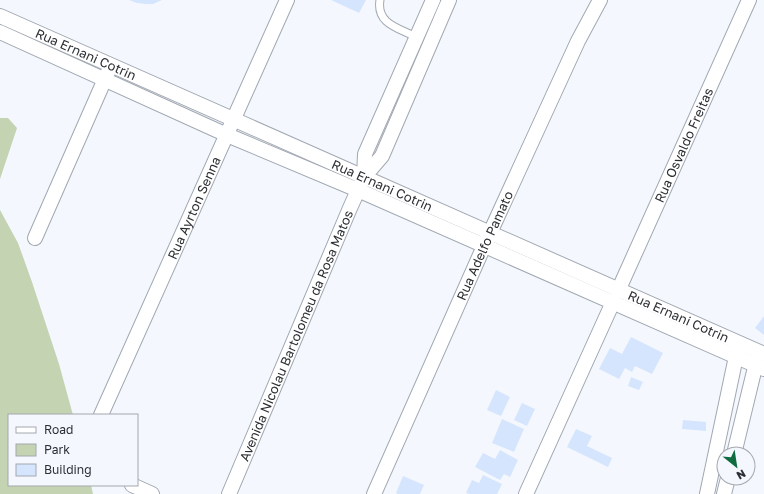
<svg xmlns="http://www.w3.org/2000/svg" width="764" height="494" font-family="'Golos Text',sans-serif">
<rect width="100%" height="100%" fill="#f4f8fe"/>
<g fill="#c4d3b1">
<path d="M0,118H8L17,128L0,179Z"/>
<path d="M0,210L18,243L32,282L59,364L73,415H9V485H91L93,494H0Z"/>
</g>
<g fill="#d5e5fd">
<path d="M129,0H162L153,4H146L137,3Z"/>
<path d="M331,0H366L359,13Z"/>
<path d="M764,316V335L755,328Z"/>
<path d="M631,337L663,353L652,374L635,366L632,372L625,368L619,379L599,369L610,348L622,354Z"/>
<path d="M631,377L643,382L639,390L628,386Z"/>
<path d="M496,390L510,397L501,416L487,410Z"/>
<path d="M522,403L535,409L527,426L514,420Z"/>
<path d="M502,419L524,429L514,452L492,443Z"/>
<path d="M683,420L706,422V431L682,429Z"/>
<path d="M576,429L592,436L587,446L612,458L608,467L567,447Z"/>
<path d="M500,450L518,460L510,477L504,474L500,480L475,467L483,453L495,459Z"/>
<path d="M483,475L502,484L497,494H469L466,493L472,480L479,483Z"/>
<path d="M403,476L424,485L420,494H398L396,493Z"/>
</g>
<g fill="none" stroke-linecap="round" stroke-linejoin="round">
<g stroke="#a1a8b2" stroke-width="9">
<path id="service" d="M380,0C376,24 399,28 416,37"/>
</g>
<g stroke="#a1a8b2" stroke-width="16">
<g id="minor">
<path id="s1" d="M0,16L764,354"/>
<path d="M0,32L227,135L358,190L764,369"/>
<path d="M364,177L365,154L433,0"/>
<path d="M35,238L108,72"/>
<path id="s2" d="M618,291L749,0"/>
<path id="s3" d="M101,415L287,0"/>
<path d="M734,454L758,355"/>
<path d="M132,485L152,494"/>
<path id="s4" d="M229,494L350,208L364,177L382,156L449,0"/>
<path id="s5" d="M374,494L484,246L578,41L600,0"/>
<path d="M526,494L613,302"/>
<path d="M707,494L738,347"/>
<path d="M724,494L728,478"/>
</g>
</g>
<use href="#service" stroke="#fff" stroke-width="7"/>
<use href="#minor" stroke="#fff" stroke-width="14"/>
</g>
<g text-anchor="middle" stroke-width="4" stroke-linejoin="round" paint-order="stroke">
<g font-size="13" fill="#2c2f33" stroke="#f4f8fe">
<text dy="5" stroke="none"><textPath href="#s1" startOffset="94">Rua Ernani Cotrin</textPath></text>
<text dy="5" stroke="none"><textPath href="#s2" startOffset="160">Rua Osvaldo Freitas</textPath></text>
<text dy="5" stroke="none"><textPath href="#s1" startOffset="418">Rua Ernani Cotrin</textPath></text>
<text dy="5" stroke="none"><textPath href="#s3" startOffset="227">Rua Ayrton Senna</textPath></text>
<text dy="5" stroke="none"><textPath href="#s5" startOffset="272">Rua Adelfo Pamato</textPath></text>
<text dy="5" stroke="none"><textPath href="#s1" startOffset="742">Rua Ernani Cotrin</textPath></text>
<text dy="5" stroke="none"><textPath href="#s4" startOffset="172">Avenida Nicolau Bartolomeu da Rosa Matos</textPath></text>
</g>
</g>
<rect x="8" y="414" width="130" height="72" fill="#f4f8fe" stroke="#a4a8ad"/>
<rect x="16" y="427" width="20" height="6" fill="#ffffff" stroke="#a4a8ad"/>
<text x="44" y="434" font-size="12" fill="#2c2f33">Road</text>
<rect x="16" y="444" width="20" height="12" fill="#c4d3b1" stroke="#a4a8ad"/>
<text x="44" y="454" font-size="12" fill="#2c2f33">Park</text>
<rect x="16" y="464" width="20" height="12" fill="#d5e5fd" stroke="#a4a8ad"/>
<text x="44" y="474" font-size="12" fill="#2c2f33">Building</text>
<g transform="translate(736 466) rotate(150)"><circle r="19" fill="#f4f8fe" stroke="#a4a8ad"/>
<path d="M0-3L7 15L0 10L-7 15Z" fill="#0f6c40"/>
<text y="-6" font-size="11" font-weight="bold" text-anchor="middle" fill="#2c2f33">N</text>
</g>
</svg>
